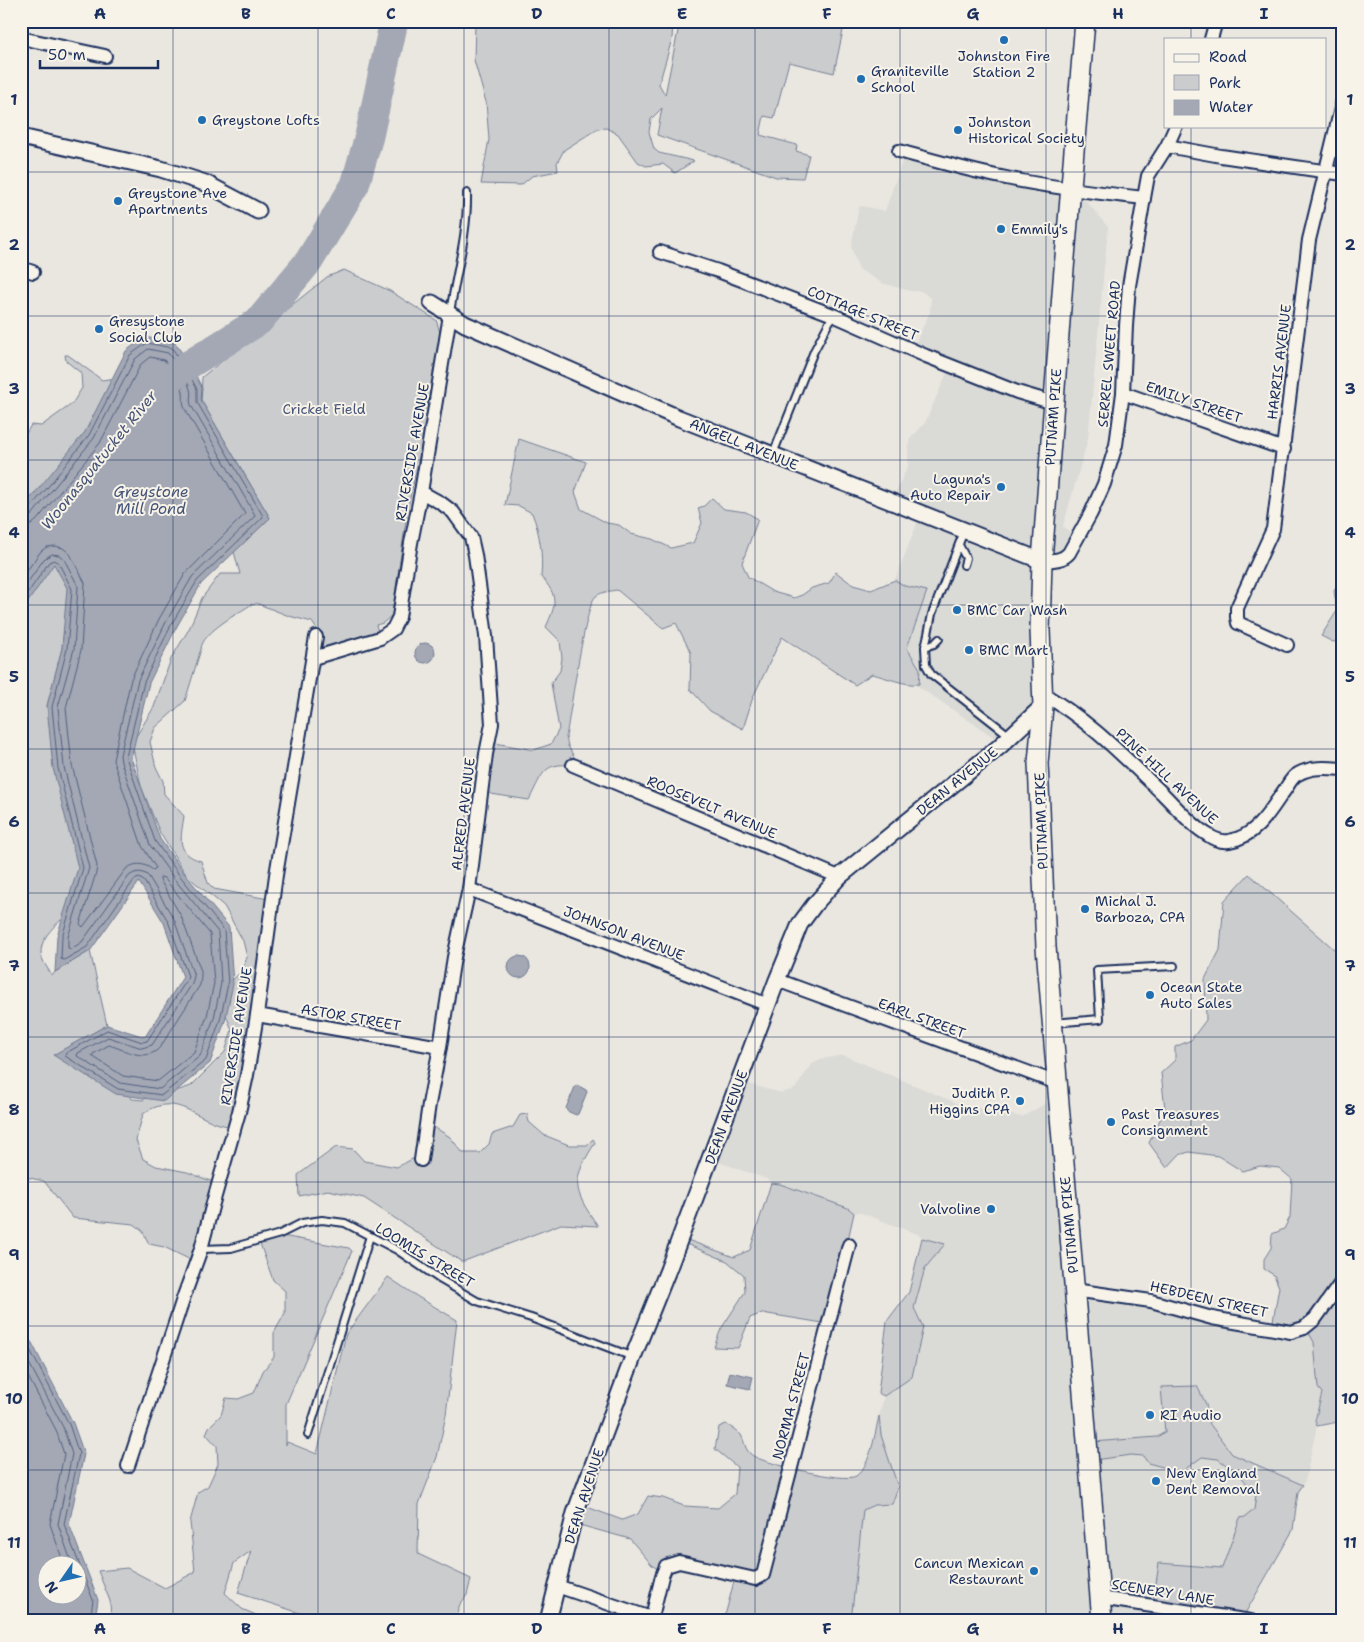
<svg xmlns="http://www.w3.org/2000/svg" width="1364" height="1642" font-family="'Shantell Sans',sans-serif">
<rect width="100%" height="100%" fill="#eae7e0"/>
<filter id="ink" filterUnits="userSpaceOnUse"><feTurbulence type="fractalNoise" baseFrequency=".02" numOctaves="2"/><feDisplacementMap in="SourceGraphic" scale="10" xChannelSelector="R" yChannelSelector="G"/><feConvolveMatrix kernelMatrix="1 2 1 2 8 2 1 2 1" color-interpolation-filters="sRGB"/></filter>
<g filter="url(#ink)">
<g fill="#dadad6">
<path d="M906,150L1080,194L1108,227L1088,439L1063,526L1075,537L1060,563L1047,571L1042,697L1001,742L916,685L919,684L920,669L907,648L927,592L905,586L895,580L920,516L892,500L908,466V448L910,443L909,440L925,423L950,366L913,348L930,312L931,298L921,291H910L882,283L859,269L851,247L859,207L862,206L885,211Z"/>
<path d="M843,1055L968,1108H978L1022,1117L1060,1095L1079,1291L1152,1302L1200,1317L1306,1327L1314,1342L1318,1387L1322,1393L1315,1421L1317,1426L1305,1481L1303,1485L1232,1454L1209,1423L1206,1404L1157,1437L1093,1442L1131,1455L1143,1456L1148,1463L1181,1472L1202,1457L1218,1459L1240,1475L1256,1495L1254,1510L1245,1517L1240,1518L1222,1568L1159,1563L1248,1621H851L863,1510L874,1505H886L898,1487L881,1435L879,1416L884,1396L912,1377L923,1327L914,1308L925,1268L945,1244L922,1238L920,1235L859,1212L854,1213L848,1208L780,1184L771,1183L767,1179L713,1160L742,1082L781,1093L795,1089L812,1064L823,1059Z"/>
</g>
<g fill="#cbcccd" stroke="#737e96">
<path d="M474,21H673L672,39L659,84L665,95L680,21H845L834,73L789,62L774,118L764,116L760,135L797,145L796,151L809,155L803,178L776,177L657,135L662,108L651,119L649,132L654,149L659,153L694,161L675,173L663,164L646,166L638,162L618,134L606,128L597,129L564,150L557,163L558,171L532,176L521,185L481,184L489,139L486,102L474,60L475,23Z"/>
<path d="M344,270L390,291L436,320L440,332L422,444L408,507L392,615L383,623L376,625L381,640C360,646 341,652 319,646L320,634L312,622L289,616L256,603L254,605L252,604C239,613 202,632 201,649L185,701L155,728L150,742L156,767L163,781L164,794L184,816C181,838 175,853 201,861L208,883L214,889L274,900L238,1127C232,1126 225,1126 219,1124C191,1115 173,1092 143,1114L136,1140L143,1159L156,1166L187,1172L221,1185L199,1264L164,1247L149,1244L142,1230L134,1224L73,1218L44,1181L21,1176V595L51,558L69,583L62,648L47,706L87,828L82,904C67,915 35,936 42,958C44,964 49,970 52,976L55,972L90,951L107,1025L54,1055L114,1074L132,1099L143,1100L162,1089L176,1091L191,1086L225,1052L232,1030L220,1000L228,984L242,971L247,957L243,941L224,906L187,876L160,833L141,786L132,743L154,707L171,659L189,629L202,598L220,574H240L234,552L270,518L201,400L202,377L327,277Z"/>
<path d="M65,355H68L102,380L123,377L56,475L21,512V442L31,425L41,426L72,404L82,388L81,373L66,361Z"/>
<path d="M519,439L586,462L575,492L581,509L607,523L619,525L631,534L652,539L671,548L693,543L702,523L698,508L704,506L712,498L724,509L746,512L758,519L742,563L748,577L773,592L794,598L802,595L812,588L829,583L836,572L853,585L871,590L895,580L905,586L927,591L907,648L920,669L919,684C905,686 886,677 872,674L855,685L782,637L753,697L743,729L710,711L690,689L691,653L676,623L663,628L617,590C610,591 600,592 595,597C585,608 570,715 566,737L568,746L579,766C543,761 544,771 529,800L491,794L486,791L492,748L495,743L534,750L551,744L559,729L551,683L560,671L562,658L560,641L546,627C556,605 559,596 541,577C543,555 540,533 532,513L519,506L505,505Z"/>
<path d="M1343,540V640L1333,642L1321,636L1337,611L1334,591L1343,571L1338,549Z"/>
<path d="M1249,874L1343,957V1421L1317,1426L1315,1421L1322,1393L1318,1388L1314,1342L1306,1328L1272,1327L1279,1287L1274,1275L1264,1269V1259L1271,1248L1272,1234L1284,1229L1290,1217L1292,1179L1279,1168L1260,1166L1242,1171L1218,1156L1189,1152L1179,1155L1167,1168L1149,1143L1165,1109L1161,1073L1175,1060V1047L1191,1040L1206,1020L1205,979L1220,950L1224,901Z"/>
<path d="M527,1114L529,1122L544,1135L569,1145H587L593,1139L595,1143C571,1181 572,1189 598,1226L561,1224L462,1262L364,1198L328,1190L299,1196L298,1175L336,1147L353,1149L364,1161L397,1167L424,1153L429,1124L450,1137L463,1153H480L489,1144L492,1134L513,1127L520,1115Z"/>
<path d="M771,1183L780,1184L848,1208L854,1213L829,1324L762,1313L750,1318L738,1348L714,1347L721,1329L745,1292L744,1275L727,1261L679,1241L682,1238L734,1257L750,1250Z"/>
<path d="M282,1236L349,1248L352,1251L286,1404V1445L287,1442L317,1454L346,1334L388,1277L418,1297L457,1320L446,1415L437,1457L419,1504L418,1554L471,1579L467,1595L459,1606L458,1621H325L238,1593L251,1551L234,1563L225,1593L242,1609L270,1621H111L110,1601L98,1571L127,1568L165,1588L195,1572L190,1522L198,1492L208,1486L218,1464L217,1446L206,1434L209,1427L221,1415L226,1398L238,1399L254,1393L263,1371L274,1357V1333L285,1313V1291L273,1280L259,1241Z"/>
<path d="M922,1238L945,1244L925,1268L914,1308L923,1327L912,1377L884,1396L878,1393L887,1321L909,1292Z"/>
<path d="M1197,1386L1206,1404L1209,1423L1232,1454L1303,1485L1298,1492L1293,1530L1243,1617L1153,1604L1159,1563L1222,1568L1240,1518L1245,1517L1254,1510L1256,1495L1240,1475L1218,1459L1202,1457L1181,1472L1148,1463L1143,1456L1131,1455L1094,1460L1093,1442L1157,1437L1165,1432L1161,1387Z"/>
<path d="M879,1416L881,1435L898,1487L892,1504L874,1505L863,1510L851,1621H720L726,1612L736,1574L674,1560L664,1574L652,1565L630,1539L572,1523L579,1504L622,1520L638,1514L648,1496L663,1498L684,1506L718,1508L735,1494L737,1467L715,1449L719,1427L726,1424C730,1427 738,1431 741,1435C746,1444 744,1451 755,1457C769,1464 845,1483 856,1476C871,1465 875,1433 879,1416Z"/>
</g>
<g fill="#a3a8b4" stroke="#6d7892" fill-rule="evenodd">
<path d="M145,337L175,343L190,364L202,388L201,400L270,518L201,584L176,628L149,683L131,758L160,839L184,873L229,927L233,984L225,1021L210,1063L164,1101L116,1094L53,1055L107,1025L145,1037L183,977L164,923L139,882L90,951L55,972L57,936L78,868L53,768L47,706L62,648L67,588L54,564L21,612V510L85,432L126,351Z"/>
<circle cx="425" cy="653" r="10"/>
<circle cx="519" cy="967" r="11"/>
<path d="M577,1085L586,1090L587,1092L578,1114L576,1115L567,1111L566,1108L575,1087Z"/>
<path d="M21,1330L32,1343L73,1423L84,1454L69,1524L98,1600L95,1621H21ZM48,1564H78V1594H48Z"/>
<path d="M730,1372L753,1377L750,1389L727,1384Z"/>
</g>
<g fill="none" stroke-linecap="round" stroke-linejoin="round">
<g stroke="#515f80" stroke-width="1">
<path d="M21,512L27,511L48,487L89,435L130,355L147,343L172,348L185,367L197,389V402L263,516L262,518L197,581L171,625L144,682L126,757L155,841L180,876L224,930L228,984L220,1020L206,1060L162,1095L118,1089L65,1056L66,1053L107,1030L142,1042L147,1041L187,980L188,976L168,921L144,881L139,878L134,880L87,947L64,960L61,959L62,937L83,868L58,768L52,707L67,649L72,589L58,562L54,560L49,562L21,603"/>
<path d="M21,519L28,518L32,515L94,438L135,359L148,349L168,353C176,364 186,376 190,389C192,394 189,400 191,405L255,515L254,517L192,577L166,622L138,680L120,755L121,762L150,845L175,880L218,932L221,983L214,1018L200,1056L160,1089L120,1083L77,1056L78,1053L108,1037L142,1048L152,1045L192,984L194,976L174,919L149,877L146,874L140,872L134,873L129,876L82,942L71,949L68,948V937L89,868L64,767L58,707L74,649L78,586L64,559L59,555L52,554L44,559L21,592"/>
<path d="M21,526L31,525L37,520L100,443L141,364L150,357L164,360C170,367 182,383 183,392C184,398 182,403 185,409L245,514L185,574L159,619L131,679L113,760L142,846L156,868L153,870C144,863 135,862 126,869L83,927L80,924L96,873L97,866L72,765L66,708L81,650L85,583L70,554L63,548L55,546L47,547L41,551L21,579"/>
<path d="M161,877L164,878L210,934L214,983L207,1016L194,1052L158,1081L123,1076L92,1056L93,1054L109,1045C126,1050 147,1064 161,1046L200,985L201,977V971L181,916L160,880Z"/>
<path d="M21,1338L28,1346L69,1424L79,1454L64,1524L93,1600L90,1621"/>
<path d="M21,1348L63,1427L72,1454L58,1524L72,1564"/>
<path d="M21,1363L56,1430L64,1454L50,1524L64,1564"/>
</g>
<path stroke="#a3a8b4" stroke-width="29" d="M159,386L190,364L259,321L309,261L355,185L369,136L394,21"/>
<g stroke="#1b2f5e" stroke-width="10">
<g id="service">
<path d="M450,313C456,273 468,234 467,193"/>
<path d="M773,454L814,351L833,315"/>
<path d="M964,531L932,614L928,634L925,647L926,665L931,674L1010,736"/>
<path d="M959,545L966,558L964,565"/>
<path d="M925,647L934,644L939,639"/>
<path d="M1053,1023L1100,1019L1097,970L1174,966"/>
<path d="M201,1249L231,1248L280,1234L302,1223L322,1220L345,1223L397,1250L441,1280L477,1301L531,1318L633,1357"/>
<path d="M308,1435L370,1236"/>
</g>
</g>
<g stroke="#1b2f5e" stroke-width="16">
<g id="minor">
<path d="M21,38L105,56"/>
<path d="M1211,39L1216,21"/>
<path d="M1167,146L1221,156L1343,174"/>
<path d="M899,151C936,161 973,172 1011,179C1055,188 1099,193 1144,198"/>
<path d="M660,252L718,271L833,315L926,356L1017,392L1054,403"/>
<path d="M21,268L33,272"/>
<path d="M1123,393L1284,449"/>
<path d="M1042,561C1053,560 1062,561 1069,553L1091,513L1104,484L1116,445L1123,393L1126,326L1129,286L1144,198L1148,176L1167,146L1176,126"/>
<path d="M1287,645L1238,623L1237,617V608L1273,529L1309,240L1343,100"/>
<path d="M313,658L380,638L393,629L399,617L411,543L421,492L450,315"/>
<path d="M1043,694C1089,720 1125,758 1163,794C1176,807 1192,826 1208,835C1215,840 1221,842 1229,841C1258,836 1271,809 1286,788C1289,783 1293,776 1298,774C1312,766 1328,768 1343,769"/>
<path d="M573,765L839,877"/>
<path d="M469,889L768,1005"/>
<path d="M777,980L1057,1083"/>
<path d="M257,1015L440,1047"/>
<path d="M421,1160L429,1104L440,1047L454,957L469,889L486,754L492,724L486,636L475,555L471,537L453,512L441,503L421,492"/>
<path d="M1074,1290L1151,1301L1212,1318L1291,1332L1304,1328L1315,1319L1343,1280"/>
<path d="M128,1466L184,1296L201,1249L213,1203L239,1112L247,1075L257,1015L276,875L316,637"/>
<path d="M557,1586L651,1618"/>
<path d="M1100,1598L1251,1621"/>
<path d="M651,1621L662,1576L666,1566L679,1562L755,1579L763,1575L849,1245"/>
</g>
</g>
<g stroke="#1b2f5e" stroke-width="19">
<g id="tertiary">
<path d="M21,137L161,169L205,183L258,211"/>
<path d="M432,303L465,324L679,418L1042,561"/>
<path d="M548,1621L575,1513L633,1357L668,1270L777,980L800,924L814,905L839,877L999,747L1043,706"/>
</g>
</g>
<g stroke="#1b2f5e" stroke-width="22">
<path id="primary" d="M1085,21L1063,281L1042,561L1040,630L1043,706L1038,763L1046,947L1102,1621"/>
</g>
<use href="#service" stroke="#f7f3e8" stroke-width="6"/>
<use href="#minor" stroke="#f7f3e8" stroke-width="12"/>
<use href="#tertiary" stroke="#f7f3e8" stroke-width="15"/>
<use href="#primary" stroke="#f7f3e8" stroke-width="19"/>
</g>
</g>
<path fill="none" stroke="#1b2f5e" stroke-width="1" stroke-opacity="0.55" d="M173,21V1621M318,21V1621M464,21V1621M609,21V1621M755,21V1621M900,21V1621M1046,21V1621M1191,21V39M1191,126V1621M21,172H1343M21,316H1343M21,460H1343M21,605H1343M21,749H1343M21,893H1343M21,1037H1343M21,1182H1343M21,1326H1343M21,1470H1343"/>
<g fill="#1f6fb2" stroke="#f7f3e8" stroke-width="2">
<circle cx="1004" cy="40" r="5"/>
<circle cx="861" cy="79" r="5"/>
<circle cx="202" cy="120" r="5"/>
<circle cx="958" cy="130" r="5"/>
<circle cx="118" cy="201" r="5"/>
<circle cx="1001" cy="229" r="5"/>
<circle cx="99" cy="329" r="5"/>
<circle cx="1001" cy="487" r="5"/>
<circle cx="957" cy="610" r="5"/>
<circle cx="969" cy="650" r="5"/>
<circle cx="1085" cy="909" r="5"/>
<circle cx="1150" cy="995" r="5"/>
<circle cx="1020" cy="1101" r="5"/>
<circle cx="1111" cy="1122" r="5"/>
<circle cx="991" cy="1209" r="5"/>
<circle cx="1150" cy="1415" r="5"/>
<circle cx="1156" cy="1481" r="5"/>
<circle cx="1034" cy="1571" r="5"/>
</g>
<g text-anchor="middle" stroke-width="4" stroke-linejoin="round" paint-order="stroke">
<g font-size="14" fill="#1b2f5e" stroke="#f7f3e8" text-anchor="start">
<text x="1004" y="61" text-anchor="middle">Johnston Fire<tspan x="1004" dy="16">Station 2</tspan></text>
<text x="871" y="76">Graniteville<tspan x="871" dy="16">School</tspan></text>
<text x="212" y="125">Greystone Lofts</text>
<text x="968" y="127">Johnston<tspan x="968" dy="16">Historical Society</tspan></text>
<text x="128" y="198">Greystone Ave<tspan x="128" dy="16">Apartments</tspan></text>
<text x="1011" y="234">Emmily's</text>
<text x="109" y="326">Gresystone<tspan x="109" dy="16">Social Club</tspan></text>
<text x="991" y="484" text-anchor="end">Laguna's<tspan x="991" dy="16">Auto Repair</tspan></text>
<text x="967" y="615">BMC Car Wash</text>
<text x="979" y="655">BMC Mart</text>
<text x="1095" y="906">Michal J.<tspan x="1095" dy="16">Barboza, CPA</tspan></text>
<text x="1160" y="992">Ocean State<tspan x="1160" dy="16">Auto Sales</tspan></text>
<text x="1010" y="1098" text-anchor="end">Judith P.<tspan x="1010" dy="16">Higgins CPA</tspan></text>
<text x="1121" y="1119">Past Treasures<tspan x="1121" dy="16">Consignment</tspan></text>
<text x="981" y="1214" text-anchor="end">Valvoline</text>
<text x="1160" y="1420">RI Audio</text>
<text x="1166" y="1478">New England<tspan x="1166" dy="16">Dent Removal</tspan></text>
<text x="1024" y="1568" text-anchor="end">Cancun Mexican<tspan x="1024" dy="16">Restaurant</tspan></text>
</g>
<g font-size="14" fill="#1b2f5e" stroke="#f7f3e8">
<text transform="translate(863 313) rotate(23)" y="5">COTTAGE STREET</text>
<text transform="translate(1109 354) rotate(-85)" y="5">SERREL SWEET ROAD</text>
<text transform="translate(1279 362) rotate(-83)" y="5">HARRIS AVENUE</text>
<text transform="translate(1194 402) rotate(19)" y="5">EMILY STREET</text>
<text transform="translate(1053 417) rotate(-86)" y="5">PUTNAM PIKE</text>
<text transform="translate(744 444) rotate(22)" y="5">ANGELL AVENUE</text>
<text transform="translate(412 452) rotate(-80)" y="5">RIVERSIDE AVENUE</text>
<text transform="translate(1167 776) rotate(43)" y="5">PINE HILL AVENUE</text>
<text transform="translate(957 781) rotate(-39)" y="5">DEAN AVENUE</text>
<text transform="translate(712 807) rotate(23)" y="5">ROOSEVELT AVENUE</text>
<text transform="translate(463 814) rotate(-83)" y="5">ALFRED AVENUE</text>
<text transform="translate(1041 821) rotate(-92)" y="5">PUTNAM PIKE</text>
<text transform="translate(624 933) rotate(21)" y="5">JOHNSON AVENUE</text>
<text transform="translate(351 1017) rotate(10)" y="5">ASTOR STREET</text>
<text transform="translate(922 1018) rotate(20)" y="5">EARL STREET</text>
<text transform="translate(236 1036) rotate(-81)" y="5">RIVERSIDE AVENUE</text>
<text transform="translate(726 1117) rotate(-70)" y="5">DEAN AVENUE</text>
<text transform="translate(1069 1225) rotate(-95)" y="5">PUTNAM PIKE</text>
<text transform="translate(425 1255) rotate(31)" y="5">LOOMIS STREET</text>
<text transform="translate(1209 1299) rotate(13)" y="5">HEBDEEN STREET</text>
<text transform="translate(791 1406) rotate(-75)" y="5">NORMA STREET</text>
<text transform="translate(584 1496) rotate(-72)" y="5">DEAN AVENUE</text>
<text transform="translate(1163 1592) rotate(9)" y="5">SCENERY LANE</text>
</g>
<g font-size="14" fill="#47567a" stroke="#f7f3e8">
<text x="324" y="414">Cricket Field</text>
</g>
<g font-size="15" font-style="italic" fill="#445378" stroke="#f7f3e8">
<text transform="translate(99 460) rotate(-51)" y="5">Woonasquatucket River</text>
<text x="151" y="497">Greystone<tspan x="151" dy="17">Mill Pond</tspan></text>
</g>
</g>
<rect width="1364" height="1642" fill="none" stroke="#f7f3e8" stroke-width="55"/>
<rect x="1164" y="38" width="162" height="90" fill="#f7f3e8" stroke="#9fa5b1"/>
<rect x="1174" y="54" width="25" height="8" fill="#f7f3e8" stroke="#9fa5b1"/>
<text x="1209" y="62" font-size="15" fill="#1b2f5e">Road</text>
<rect x="1174" y="75" width="25" height="15" fill="#cbcccd" stroke="#9fa5b1"/>
<text x="1209" y="88" font-size="15" fill="#1b2f5e">Park</text>
<rect x="1174" y="100" width="25" height="15" fill="#a3a8b4" stroke="#9fa5b1"/>
<text x="1209" y="112" font-size="15" fill="#1b2f5e">Water</text>
<g transform="translate(62 1580) rotate(236)"><circle r="24" fill="#f7f3e8" stroke="#9fa5b1"/>
<path d="M0-4L9 19L0 12L-9 19Z" fill="#1f6fb2"/>
<text y="-8" font-size="14" font-weight="bold" text-anchor="middle" fill="#1b2f5e">N</text>
</g>
<path d="M40 60v8h118v-8" fill="none" stroke="#1b2f5e" stroke-width="2.5"/>
<text x="48" y="60" font-size="15" fill="#1b2f5e" stroke="#f7f3e8" stroke-width="4" paint-order="stroke">50 m</text>
<rect x="28" y="28" width="1308" height="1586" fill="none" stroke="#1b2f5e" stroke-width="2"/>
<g font-size="16" text-anchor="middle" font-weight="bold" fill="#1b2f5e">
<text x="100" y="19">A</text>
<text x="246" y="19">B</text>
<text x="391" y="19">C</text>
<text x="537" y="19">D</text>
<text x="682" y="19">E</text>
<text x="827" y="19">F</text>
<text x="973" y="19">G</text>
<text x="1118" y="19">H</text>
<text x="1264" y="19">I</text>
<text x="14" y="105">1</text>
<text x="1350" y="105">1</text>
<text x="14" y="250">2</text>
<text x="1350" y="250">2</text>
<text x="14" y="394">3</text>
<text x="1350" y="394">3</text>
<text x="14" y="538">4</text>
<text x="1350" y="538">4</text>
<text x="14" y="682">5</text>
<text x="1350" y="682">5</text>
<text x="14" y="827">6</text>
<text x="1350" y="827">6</text>
<text x="14" y="971">7</text>
<text x="1350" y="971">7</text>
<text x="14" y="1115">8</text>
<text x="1350" y="1115">8</text>
<text x="14" y="1260">9</text>
<text x="1350" y="1260">9</text>
<text x="14" y="1404">10</text>
<text x="1350" y="1404">10</text>
<text x="14" y="1548">11</text>
<text x="1350" y="1548">11</text>
<text x="100" y="1634">A</text>
<text x="246" y="1634">B</text>
<text x="391" y="1634">C</text>
<text x="537" y="1634">D</text>
<text x="682" y="1634">E</text>
<text x="827" y="1634">F</text>
<text x="973" y="1634">G</text>
<text x="1118" y="1634">H</text>
<text x="1264" y="1634">I</text>
</g>
</svg>
